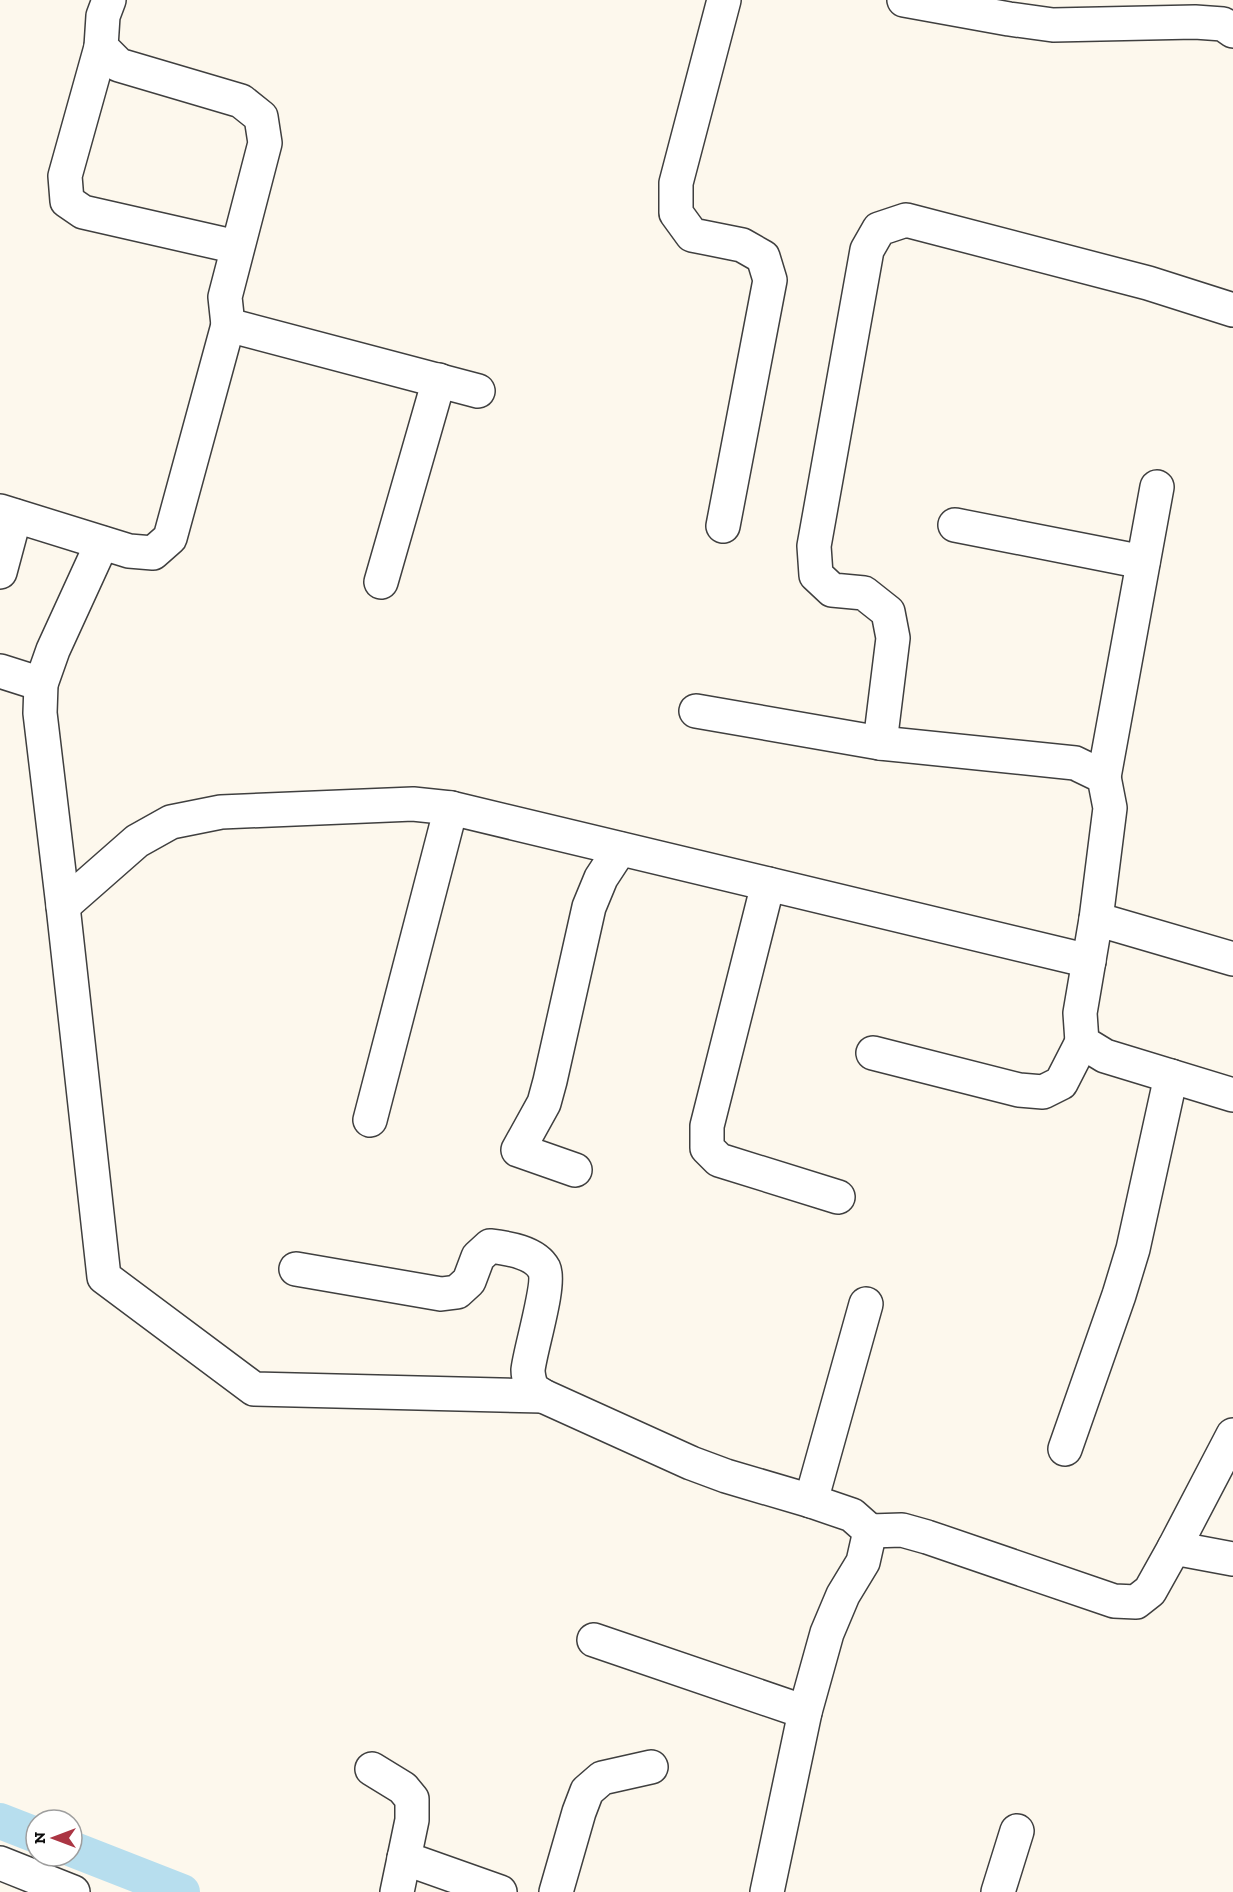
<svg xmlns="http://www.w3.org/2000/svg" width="1233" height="1892" font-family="'Zilla Slab',serif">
<rect width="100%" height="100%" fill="#fdf8ed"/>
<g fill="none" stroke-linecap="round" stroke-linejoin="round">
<g stroke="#b7deee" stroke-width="36">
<path d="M0,1821L36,1835"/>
<path d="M72,1849L182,1892"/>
</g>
<g stroke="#3f3f3f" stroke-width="36">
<g id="minor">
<path d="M109,0L103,16L101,47L119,65L241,101L261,117L265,143L225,297L228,325L478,391"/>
<path d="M904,0L1009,19L1053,25L1195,22L1223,24L1233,31"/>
<path d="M101,47L65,176L67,201L83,212L237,247"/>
<path d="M0,511L129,551L153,553L170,538L228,325"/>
<path d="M955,525L1143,562"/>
<path d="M723,526L770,280L763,257L742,245L692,235L676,213V183L724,0"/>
<path d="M102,543L53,650L41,684L40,713L63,906L104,1277L254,1389L543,1396"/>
<path d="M0,572L15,516"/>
<path d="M381,582L439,380"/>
<path d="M0,671L41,684"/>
<path d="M696,711L880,743L1075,763L1104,777L1110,808L1096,919L1080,1013L1082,1042L1105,1056L1233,1095"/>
<path d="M880,743L893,638L888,612L864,593L832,590L816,575L814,546L867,250L879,229L906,220L1148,283L1233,310"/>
<path d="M1104,777L1157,487"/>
<path d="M768,884L707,1126V1148L719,1160L838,1197"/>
<path d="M63,906L137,841L171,822L221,812L413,804L451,808L1089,961"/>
<path d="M1096,919L1233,959"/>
<path d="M873,1053L1019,1090L1043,1092L1061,1083L1082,1042"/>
<path d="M370,1120L451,808"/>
<path d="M575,1170L518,1150L544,1103L550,1081L589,907L601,878L620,849"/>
<path d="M296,1269L441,1294L457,1292L469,1281L478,1257L490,1246C507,1248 535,1252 544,1269C551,1284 530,1350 528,1370C528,1376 530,1383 532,1389L543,1396L691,1463L726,1476L811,1501L852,1515L870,1531L863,1562L843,1595L827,1633L805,1712L767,1892"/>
<path d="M1065,1449L1119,1295L1133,1249L1171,1076"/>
<path d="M811,1501L866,1304"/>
<path d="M870,1531L902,1530L927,1537L1114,1601L1136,1602L1150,1591L1174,1548L1233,1435"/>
<path d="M1174,1548L1233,1559"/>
<path d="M594,1640L805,1712"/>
<path d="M372,1769L403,1788L412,1799V1820L397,1892"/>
<path d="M404,1858L500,1892"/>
<path d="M0,1863L73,1892"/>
<path d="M556,1892L579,1812L587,1791L602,1778L651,1767"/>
<path d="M998,1892L1017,1831"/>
</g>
</g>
<use href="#minor" stroke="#fff" stroke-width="33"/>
</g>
<g transform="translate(54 1838) rotate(270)"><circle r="28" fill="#ffffff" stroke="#9e9e9e" stroke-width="1.5"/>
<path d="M0-4.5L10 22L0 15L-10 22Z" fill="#ab3543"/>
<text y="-9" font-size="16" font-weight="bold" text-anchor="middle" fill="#0c0c0c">N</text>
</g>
</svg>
